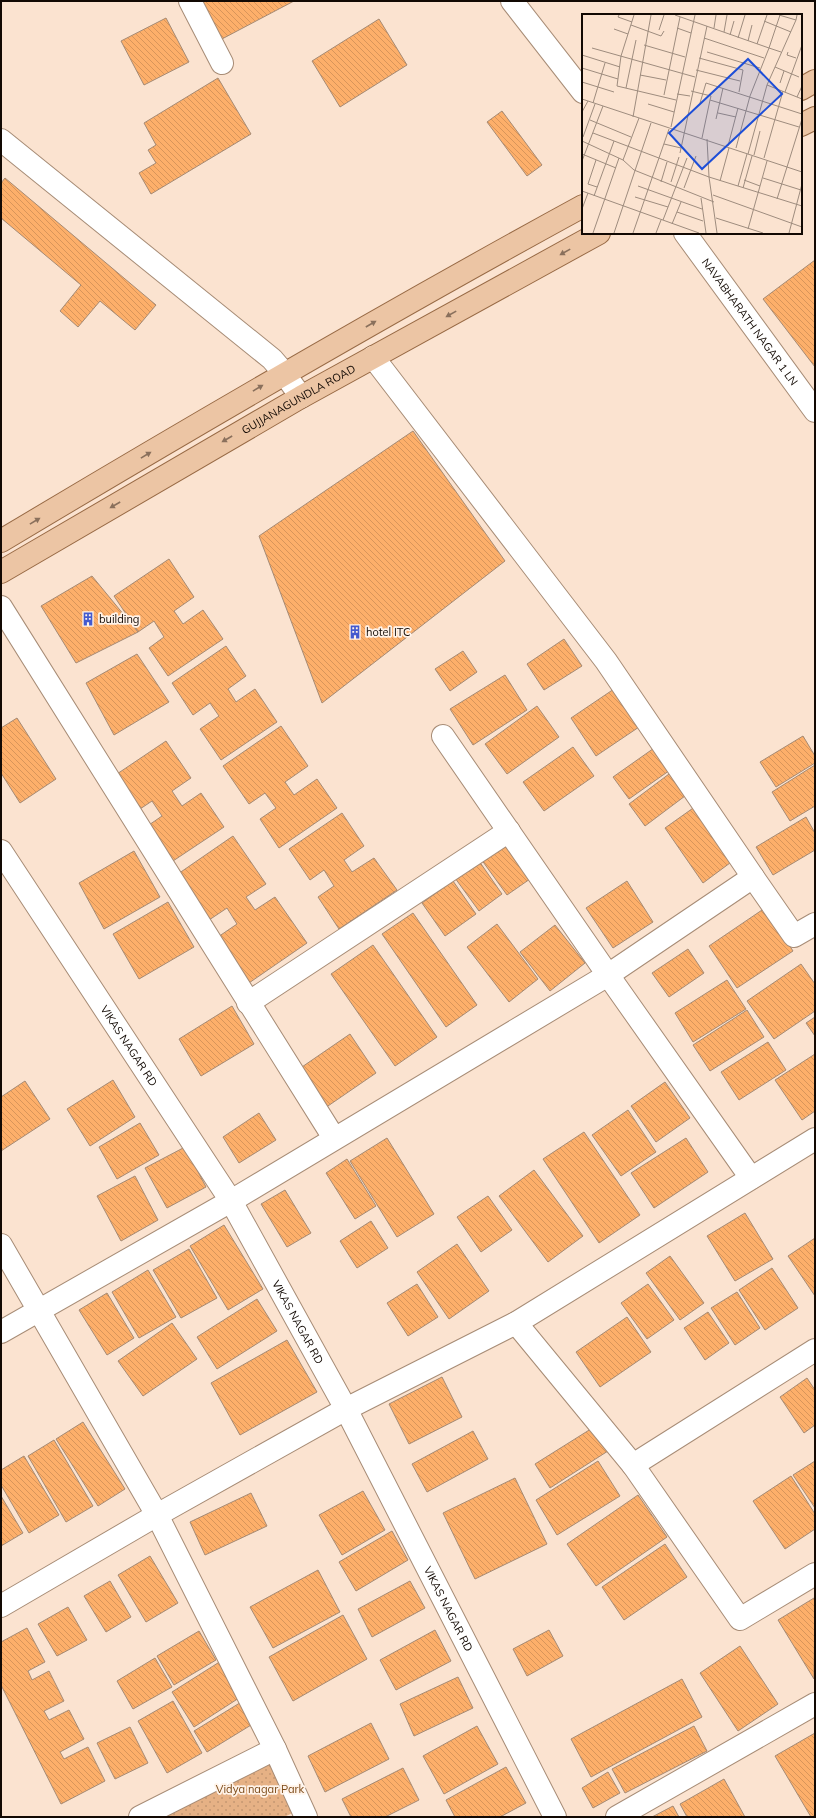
<svg xmlns="http://www.w3.org/2000/svg" width="816" height="1818" font-family="Mulish,sans-serif">
<defs>
<pattern id="park-dots" width="8" height="8" patternUnits="userSpaceOnUse"><rect width="8" height="8" fill="#e6b185"/><path d="M2 2h.1M6 6h.1" fill="none" stroke="#c49771" stroke-width="1.8" stroke-linecap="round"/></pattern>
<pattern id="building-back-hatch" width="6" height="6" patternUnits="userSpaceOnUse"><rect width="6" height="6" fill="#fdaf6a"/><path d="M-1 5l2 2M0 0l6 6M5-1l2 2" fill="none" stroke="#d8955a"/></pattern>
</defs>
<rect width="100%" height="100%" fill="#fbe3d0"/>
<path fill="url(#park-dots)" d="M275,1749L301,1809L284,1817H140Z"/>
<g fill="url(#building-back-hatch)" stroke="#a58a74">
<path d="M200,1H294L220,40Z"/>
<path d="M166,18L189,62L144,85L121,41Z"/>
<path d="M379,19L407,65L340,107L312,61Z"/>
<path d="M218,78L251,134L151,194L139,173L156,163L148,150L156,145L144,123Z"/>
<path d="M502,111L542,165L527,176L487,122Z"/>
<path d="M5,178L156,305L135,330L100,301L78,327L60,311L81,285L1,218V183Z"/>
<path d="M815,260V367L763,299Z"/>
<path d="M413,431L505,561L322,703L259,536Z"/>
<path d="M169,559L194,597L174,611L183,624L203,610L223,639L168,676L149,648L164,637L154,621L138,632L114,596Z"/>
<path d="M92,576L138,632L76,663L41,606Z"/>
<path d="M564,639L582,666L544,690L527,664Z"/>
<path d="M226,646L246,676L228,689L236,702L255,689L277,722L221,760L200,729L219,716L210,703L193,715L172,683Z"/>
<path d="M463,651L477,672L450,691L435,669Z"/>
<path d="M137,654L169,702L114,735L86,683Z"/>
<path d="M505,675L527,710L473,745L450,709Z"/>
<path d="M614,689L639,727L596,756L571,718Z"/>
<path d="M537,706L559,737L507,774L485,744Z"/>
<path d="M17,718L56,779L20,803L1,773V728Z"/>
<path d="M281,726L308,766L285,782L294,795L317,779L337,808L279,848L260,819L276,808L265,793L249,804L223,766Z"/>
<path d="M803,736L815,756V763L776,787L760,762Z"/>
<path d="M166,741L191,778L172,791L182,806L201,793L224,827L170,863L146,827L162,816L152,801L134,813L111,778Z"/>
<path d="M657,746L673,768L629,799L613,777Z"/>
<path d="M573,747L594,776L544,811L523,782Z"/>
<path d="M815,765V806L790,821L772,792Z"/>
<path d="M673,771L689,793L645,826L629,804Z"/>
<path d="M696,806L734,860L703,883L665,828Z"/>
<path d="M342,813L364,846L344,860L352,872L374,858L397,890L339,929L318,897L334,886L324,870L310,880L289,849Z"/>
<path d="M806,817L815,833V850L773,875L756,847Z"/>
<path d="M233,836L266,884L246,897L255,910L275,897L307,943L246,985L215,939L237,924L227,908L206,922L175,876Z"/>
<path d="M504,843L530,879L507,895L481,859Z"/>
<path d="M134,851L160,897L104,929L79,883Z"/>
<path d="M479,861L502,894L479,911L455,878Z"/>
<path d="M453,881L476,914L445,936L422,903Z"/>
<path d="M627,881L653,922L613,948L586,908Z"/>
<path d="M168,902L194,947L139,979L113,934Z"/>
<path d="M765,908L793,951L737,988L709,946Z"/>
<path d="M413,913L477,1005L446,1027L382,934Z"/>
<path d="M497,924L538,979L509,1002L467,947Z"/>
<path d="M555,925L585,963L550,991L520,952Z"/>
<path d="M373,945L437,1037L395,1066L331,974Z"/>
<path d="M688,949L704,973L669,997L652,973Z"/>
<path d="M801,964L815,984V1011L774,1039L747,1001Z"/>
<path d="M727,980L746,1009L693,1042L675,1013Z"/>
<path d="M232,1006L254,1044L201,1076L179,1039Z"/>
<path d="M747,1010L764,1037L710,1071L693,1045Z"/>
<path d="M815,1017V1036L806,1023Z"/>
<path d="M350,1034L376,1073L325,1108L299,1069Z"/>
<path d="M768,1042L786,1070L739,1100L721,1072Z"/>
<path d="M815,1054V1111L802,1120L775,1080Z"/>
<path d="M113,1080L135,1117L90,1146L67,1109Z"/>
<path d="M25,1081L50,1119L1,1151V1097Z"/>
<path d="M665,1082L690,1118L656,1142L631,1106Z"/>
<path d="M628,1110L656,1152L621,1176L592,1135Z"/>
<path d="M259,1113L276,1140L239,1163L223,1137Z"/>
<path d="M140,1123L159,1155L117,1179L99,1147Z"/>
<path d="M584,1132L640,1215L599,1243L543,1159Z"/>
<path d="M387,1138L434,1214L397,1237L350,1161Z"/>
<path d="M686,1138L708,1172L654,1208L631,1173Z"/>
<path d="M185,1147L206,1187L167,1208L145,1168Z"/>
<path d="M347,1159L376,1206L355,1219L326,1173Z"/>
<path d="M534,1170L583,1236L548,1262L499,1196Z"/>
<path d="M135,1176L158,1220L121,1241L97,1196Z"/>
<path d="M285,1190L311,1233L287,1247L261,1204Z"/>
<path d="M488,1196L512,1230L481,1252L457,1217Z"/>
<path d="M745,1213L773,1259L735,1281L707,1236Z"/>
<path d="M371,1221L388,1248L357,1268L340,1241Z"/>
<path d="M224,1225L263,1289L228,1310L190,1246Z"/>
<path d="M815,1238V1296L788,1256Z"/>
<path d="M457,1244L489,1291L449,1319L417,1272Z"/>
<path d="M189,1249L217,1298L181,1318L153,1270Z"/>
<path d="M670,1256L704,1303L680,1320L646,1273Z"/>
<path d="M772,1268L798,1308L765,1330L739,1290Z"/>
<path d="M148,1270L176,1317L139,1338L112,1292Z"/>
<path d="M417,1284L438,1317L408,1336L387,1303Z"/>
<path d="M648,1284L674,1320L647,1339L621,1303Z"/>
<path d="M737,1292L760,1328L735,1345L711,1308Z"/>
<path d="M107,1293L134,1338L107,1355L79,1310Z"/>
<path d="M257,1299L277,1331L217,1369L197,1337Z"/>
<path d="M708,1312L729,1343L705,1360L684,1328Z"/>
<path d="M627,1317L651,1352L600,1387L576,1352Z"/>
<path d="M172,1323L197,1359L143,1396L118,1361Z"/>
<path d="M287,1340L317,1392L240,1435L211,1383Z"/>
<path d="M442,1377L462,1417L409,1444L389,1404Z"/>
<path d="M807,1378L815,1390V1425L804,1433L780,1397Z"/>
<path d="M83,1422L125,1489L98,1506L56,1439Z"/>
<path d="M594,1427L608,1451L550,1488L535,1464Z"/>
<path d="M473,1431L488,1459L427,1492L412,1464Z"/>
<path d="M54,1440L93,1506L66,1522L28,1456Z"/>
<path d="M24,1456L59,1515L29,1533L1,1485V1470Z"/>
<path d="M598,1461L620,1496L557,1535L536,1500Z"/>
<path d="M815,1461V1508L793,1475Z"/>
<path d="M791,1476L815,1514V1529L785,1549L753,1501Z"/>
<path d="M515,1478L547,1544L475,1579L443,1513Z"/>
<path d="M363,1491L385,1530L342,1555L319,1515Z"/>
<path d="M251,1493L267,1526L205,1555L190,1522Z"/>
<path d="M638,1495L667,1537L596,1586L567,1544Z"/>
<path d="M1,1496L23,1533L1,1546Z"/>
<path d="M392,1531L408,1560L356,1591L339,1562Z"/>
<path d="M665,1544L687,1577L624,1620L602,1587Z"/>
<path d="M150,1556L178,1603L146,1622L118,1575Z"/>
<path d="M318,1570L340,1612L273,1648L250,1607Z"/>
<path d="M110,1581L131,1617L106,1632L84,1596Z"/>
<path d="M410,1581L425,1608L372,1637L358,1609Z"/>
<path d="M814,1598L815,1601L814,1679L778,1620Z"/>
<path d="M68,1607L87,1640L57,1656L38,1624Z"/>
<path d="M343,1615L367,1659L293,1701L269,1657Z"/>
<path d="M27,1628L45,1662L28,1671L32,1680L49,1671L64,1701L44,1711L49,1720L69,1710L84,1739L60,1752L64,1759L88,1747L105,1781L61,1804L1,1685V1642Z"/>
<path d="M435,1630L451,1661L396,1690L380,1660Z"/>
<path d="M549,1630L563,1656L527,1676L513,1649Z"/>
<path d="M199,1631L216,1660L174,1685L157,1656Z"/>
<path d="M740,1646L778,1704L738,1731L700,1673Z"/>
<path d="M155,1658L172,1687L133,1709L117,1681Z"/>
<path d="M221,1661L239,1698L194,1727L172,1692Z"/>
<path d="M458,1677L473,1708L414,1736L400,1704Z"/>
<path d="M682,1679L702,1717L591,1777L571,1739Z"/>
<path d="M173,1701L202,1753L167,1773L138,1721Z"/>
<path d="M243,1701L256,1722L207,1752L194,1731Z"/>
<path d="M371,1723L389,1759L325,1792L308,1756Z"/>
<path d="M477,1726L498,1764L444,1794L423,1756Z"/>
<path d="M694,1726L707,1751L625,1793L612,1769Z"/>
<path d="M130,1727L148,1763L115,1779L97,1743Z"/>
<path d="M815,1733V1817H811L775,1756Z"/>
<path d="M506,1767L526,1803L500,1817H455L446,1800Z"/>
<path d="M403,1768L419,1800L385,1817H351L342,1799Z"/>
<path d="M608,1772L620,1793L593,1808L582,1788Z"/>
<path d="M724,1779L745,1817H687L680,1804Z"/>
<path d="M673,1806L679,1817H652Z"/>
</g>
<g fill="none" stroke-linecap="round" stroke-linejoin="round">
<g stroke="#a78c76" stroke-width="24">
<g id="minor">
<path d="M190,1L222,63"/>
<path d="M512,1L583,92"/>
<path id="s1" d="M685,233L815,411"/>
<path d="M373,357L606,661L753,877"/>
<path d="M1,607L334,1138"/>
<path d="M443,736L608,975L751,1178"/>
<path id="s2" d="M1,851L231,1201L346,1409L555,1817"/>
<path d="M248,1003L509,831"/>
<path d="M1,1245L157,1515L275,1749L140,1817"/>
<path d="M516,1323L633,1465L740,1619L815,1574"/>
<path d="M1,1332L231,1201L608,975L753,877L794,936L815,924"/>
<path d="M633,1465L815,1350"/>
<path d="M1,1606L157,1515L346,1409L516,1323L815,1139"/>
<path d="M275,1749L306,1817"/>
<path d="M617,1817L815,1704"/>
</g>
</g>
<g stroke="#a78c76" stroke-width="24">
<path id="tertiary" d="M1,140L272,359L284,373L301,397"/>
</g>
<g stroke="#986a45" stroke-width="24">
<g id="primary">
<path d="M801,89L815,81"/>
<path d="M801,125L815,118"/>
<path d="M1,541C193,426 387,313 583,206"/>
<path id="s3" d="M1,572L301,397L599,233"/>
</g>
</g>
<use href="#minor" stroke="#fff" stroke-width="22"/>
<use href="#tertiary" stroke="#fff" stroke-width="22"/>
<use href="#primary" stroke="#ecc5a4" stroke-width="22"/>
</g>
<defs><path id="oneway-solid" d="M-6-.8H1V-3.2L6.5 0L1 3.2V.8H-6Z"/></defs>
<g fill="#8a705c">
<use href="#oneway-solid" transform="translate(565 252) rotate(151)"/>
<use href="#oneway-solid" transform="translate(451 314) rotate(151)"/>
<use href="#oneway-solid" transform="translate(371 324) rotate(-30)"/>
<use href="#oneway-solid" transform="translate(258 388) rotate(-31)"/>
<use href="#oneway-solid" transform="translate(227 439) rotate(150)"/>
<use href="#oneway-solid" transform="translate(146 455) rotate(-31)"/>
<use href="#oneway-solid" transform="translate(115 505) rotate(150)"/>
<use href="#oneway-solid" transform="translate(35 521) rotate(-31)"/>
</g>
<defs>
<g id="building-bare" transform="scale(1.08)"><path d="M-4-6H4V6H1V3H-1V6H-4ZM-2.5-4.3h1.7v1.8h-1.7ZM.8-4.3h1.7v1.8H.8ZM-2.5-1h1.7V.8h-1.7ZM.8-1h1.7V.8H.8Z" fill="#445ace" stroke="#fff3e9" stroke-width="2.5" paint-order="stroke"/></g>
</defs>
<g fill-rule="evenodd">
<use href="#building-bare" x="88" y="619"/>
<use href="#building-bare" x="355" y="632"/>
</g>
<g text-anchor="middle" stroke-width="3.5" stroke-linejoin="round" paint-order="stroke">
<g font-size="11" fill="#120903" stroke="#fff3e9">
<text dy="4" stroke="none"><textPath href="#s1" startOffset="110">NAVABHARATH NAGAR 1 LN</textPath></text>
<text dy="4" stroke="none"><textPath href="#s3" startOffset="344">GUJJANAGUNDLA ROAD</textPath></text>
<text dy="4" stroke="none"><textPath href="#s2" startOffset="233">VIKAS NAGAR RD</textPath></text>
<text dy="4" stroke="none"><textPath href="#s2" startOffset="557">VIKAS NAGAR RD</textPath></text>
<text dy="4" stroke="none"><textPath href="#s2" startOffset="881">VIKAS NAGAR RD</textPath></text>
</g>
<g font-size="11" fill="#120903" stroke="#fff3e9" text-anchor="start">
<text x="99" y="623">building</text>
<text x="366" y="636">hotel ITC</text>
</g>
<g font-size="11" fill="#7b4916" stroke="#fff3e9">
<text x="260" y="1793">Vidya nagar Park</text>
</g>
</g>
<g transform="translate(582 14)">
<rect width="220" height="220" fill="#fbe3d0"/>
<path fill="none" stroke="#9e8c7e" stroke-width="1" d="M37,1L36,3L50,8M52,1L39,42L35,72L94,86M93,1L187,34L168,82L154,134M197,1L214,6L215,1M198,1L187,34L199,38M182,7L209,18M49,11L79,22L82,17M95,14L109,19M132,14L134,1M32,15L46,20M77,16L82,1M142,18L145,1M148,21L152,7M122,24L182,44M156,24L163,1M166,27L170,11M175,30L185,1M62,31L103,43M10,34L113,63M125,38L178,54M206,38L205,41L214,44M0,41L38,53M117,44L161,56L157,78M193,53L217,63M0,54L36,65M114,56L158,67M58,61L84,66M0,68L32,78M198,69L202,57M185,71L214,6M44,74L54,26M109,77L129,82L128,86L217,113M203,78L220,31M95,80L108,82M82,81L98,3M215,83L220,72M0,85L220,158M11,89L23,49M118,89L124,69L220,100M66,90L92,98M0,98L6,87M136,99L154,103M51,103L69,1M134,105L141,74M8,106L49,123M89,113L113,1M11,119L127,163L220,192M1,123L13,90M120,124L128,86M125,125L127,163L135,219M0,127L41,146L57,104M82,130L99,134M146,132L156,94M98,139L125,12M0,140L34,154M166,140L185,71L220,85M172,141L178,117M182,144L201,77M14,146L6,170L15,173M41,146L52,156L132,188M0,147L21,92M181,164L219,176M162,166L178,172M138,167L147,134M79,168L85,148M89,168L97,143M56,172L120,195M156,172L165,140M102,174L114,142M161,174L170,142M0,177L117,219M131,181L220,213M12,182L32,127M53,183L86,193M119,184L124,219M195,185L220,105M0,195L6,179M95,198L121,207M134,204L181,219M81,206L105,144M90,210L99,188M166,215L185,147M11,219L37,144M32,219L69,109M51,219L87,115M74,219L79,206M207,219L220,170"/>
<path fill="#1d4ed8" fill-opacity="0.15" stroke="#1d4ed8" stroke-width="2" d="M166,45L200,80L120,155L87,119Z"/>
<rect width="220" height="220" fill="none" stroke="#120903" stroke-width="2"/>
</g>
<rect width="816" height="1818" fill="none" stroke="#120903" stroke-width="4"/>
</svg>
